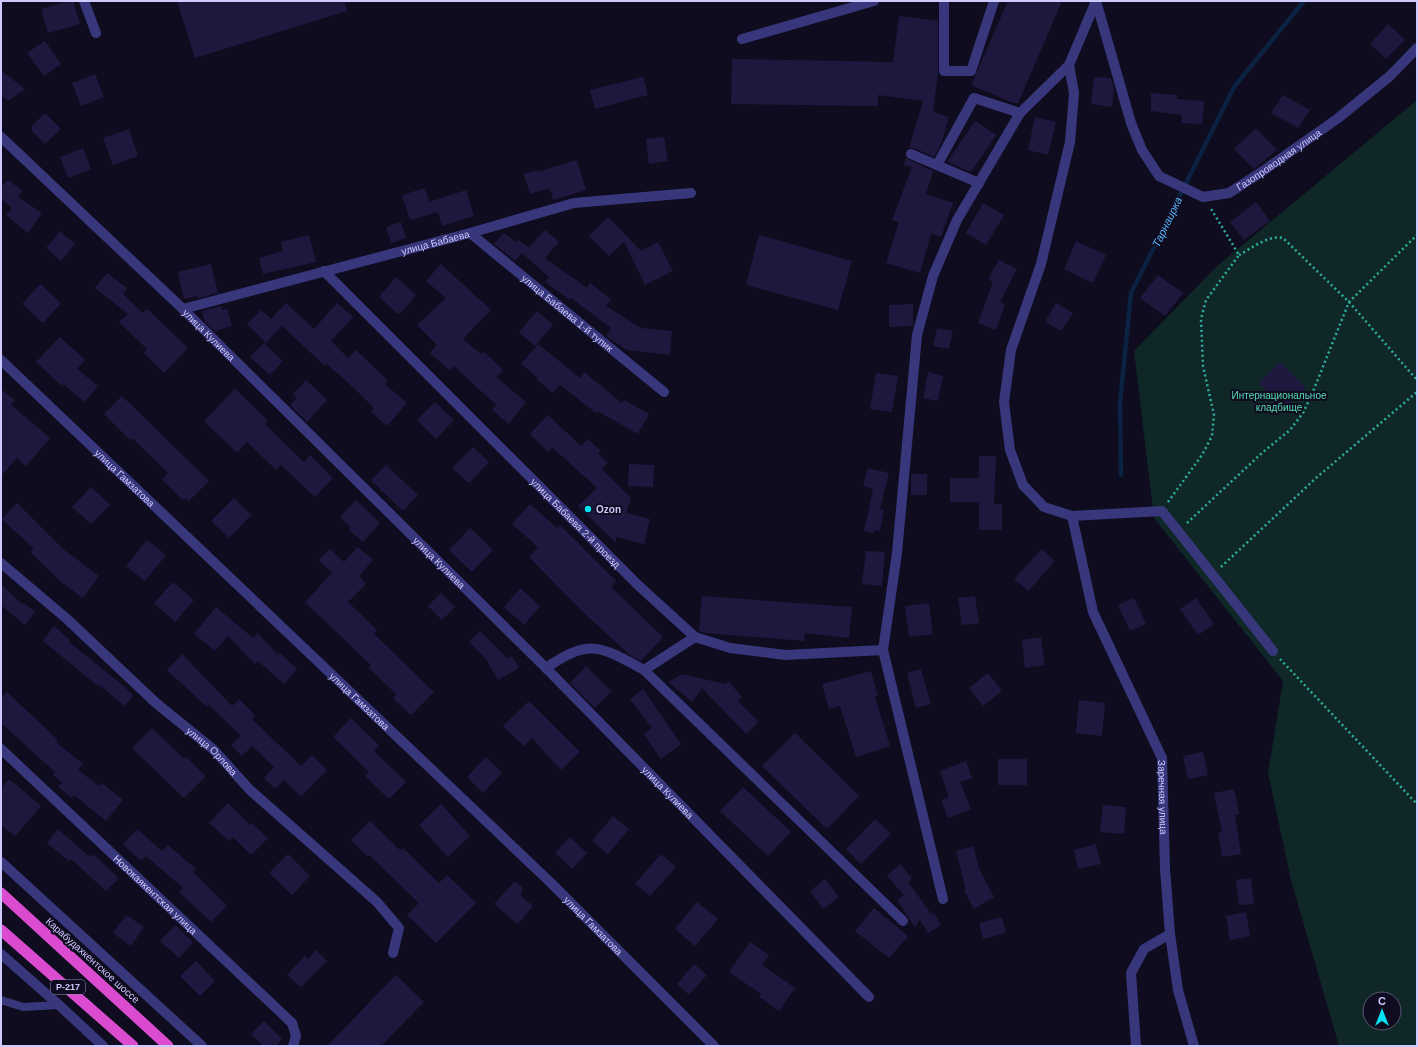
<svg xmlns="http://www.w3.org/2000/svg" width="1418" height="1047" font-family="Arial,sans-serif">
<rect width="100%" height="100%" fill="#0e0c1e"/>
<path fill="#0f2726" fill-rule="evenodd" d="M1417,100V1046H1339L1291,880L1268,773L1283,681L1154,518L1134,351L1216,267ZM1370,999H1394V1023H1370Z"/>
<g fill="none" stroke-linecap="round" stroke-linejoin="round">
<path stroke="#0c2242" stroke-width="4.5" d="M1121,475L1120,403L1131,293L1234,87L1304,1"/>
</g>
<g fill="#1f183e">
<path d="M70,1H73L80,24L48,33L41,9Z"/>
<path d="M177,1H344L347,11L195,58Z"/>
<path d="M1008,1H1062L1018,103H1013L971,85Z"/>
<path d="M899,16L938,21V73L933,112L949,117L941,144L934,157L914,148H909L923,101L878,95V106L731,104L732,59L893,62Z"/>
<path d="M1388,24L1405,40L1386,59L1370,44Z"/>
<path d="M45,41L61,64L44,76L27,53Z"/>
<path d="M1,70L25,89L8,101L1,95Z"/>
<path d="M95,74L104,97L81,106L72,83Z"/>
<path d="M643,77L648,95L595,109L590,90Z"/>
<path d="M1094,77L1111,78L1114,88L1112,107L1091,104Z"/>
<path d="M1151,93L1177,95V99L1204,101L1202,124L1181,123L1182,115L1151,111Z"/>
<path d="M1283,95L1310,110L1298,128L1271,113Z"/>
<path d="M45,113L61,129L45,144L32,131V126Z"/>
<path d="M1035,117L1056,122L1048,155L1028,150Z"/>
<path d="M975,121L996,135L971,172L947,162Z"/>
<path d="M129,129L138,156L113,165L103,138Z"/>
<path d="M1254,130H1258L1277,150L1254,169L1234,149Z"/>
<path d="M664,137L668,161L649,164L646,139Z"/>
<path d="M83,148L91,169L68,178L60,157Z"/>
<path d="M906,158L933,171L926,194L953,203L941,237L931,234L920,273L886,263L899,222L892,220L912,167L904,165Z"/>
<path d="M577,160L586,190L553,200L550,188L530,194L524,174L537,170V172Z"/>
<path d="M8,180L23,191L18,197L42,213L28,233L6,215L12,208L1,198V187Z"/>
<path d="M425,188L429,202L466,190L474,216L442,226L438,212L410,220L402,195Z"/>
<path d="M1256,202L1270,221L1244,240L1230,222Z"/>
<path d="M983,203L1004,215L986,245L966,233Z"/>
<path d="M608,217L641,251L658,242L673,271L645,285L624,242L609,256L589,236Z"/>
<path d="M401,222L406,238L391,243L386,227Z"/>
<path d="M545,230L559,242L545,258L587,288L590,283L611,299L606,306L641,328L672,331L670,355L627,350L610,339L606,336L611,328L571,298L570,300L545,282L549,277L522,253L515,261L494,244L504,233L516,242L518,240L529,247Z"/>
<path d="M60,231L75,244L61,261L46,248Z"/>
<path d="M309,235L316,262L263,274L259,258L283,251L281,242Z"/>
<path d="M759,235L852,261L838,310L746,285Z"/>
<path d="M1076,241L1106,255L1093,283L1064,269Z"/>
<path d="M999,260L1017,269L1000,302L1005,304L996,330L978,323L993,282L988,279Z"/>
<path d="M211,264L218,293L198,298L197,296L184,299L178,272Z"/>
<path d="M441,264L491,310L463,339L481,354L484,352L503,370L496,377L526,402L509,424L492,410L496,405L454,366L450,371L430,353L437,345L417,325L446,298L426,281Z"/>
<path d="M107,273L127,288L123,294L143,313L147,309L188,348L164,373L144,353L147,349L119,322L128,314L95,288Z"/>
<path d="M1158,275L1183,293L1165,316L1140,298Z"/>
<path d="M396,277L416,295L401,313H397L379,297Z"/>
<path d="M40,284L61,303L43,323L22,304Z"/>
<path d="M286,303L314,329L337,303L353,317L331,341L348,358L356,350L388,381L385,384L407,403L387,426L371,412L374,408L356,390L327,364L325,366L282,326L266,343L247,324L261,310L271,319Z"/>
<path d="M1056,303L1073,313L1061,331L1045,322Z"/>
<path d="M913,304V326L889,327V305Z"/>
<path d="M221,306L222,310L227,309L232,326L215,331L205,322L202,311Z"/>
<path d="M537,311L553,325L535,346L519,332Z"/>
<path d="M937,328L953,331L949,349L933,346Z"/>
<path d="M60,337L85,360L77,369L98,386L85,402L63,384L62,386L36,362Z"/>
<path d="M264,343L283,361L270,375L250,357Z"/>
<path d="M538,344L580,378L584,372L622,403L624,400L649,414L638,434L597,411L596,413L560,385L553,393L537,380L538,378L521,364Z"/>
<path d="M1280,362L1306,388L1284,409L1259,383Z"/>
<path d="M928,372L943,376L938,401L923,398Z"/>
<path d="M876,373L898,376L892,412L870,409Z"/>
<path d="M306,380L327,400L307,422L290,405L297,398L293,394Z"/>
<path d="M1,389L15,400L11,405L50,438L26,466L17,458L1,476Z"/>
<path d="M235,389L268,421L265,424L304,462L310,455L333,478L315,497L281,465L276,470L247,442L237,453L204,421Z"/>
<path d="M122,396L209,481L189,501L186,498L183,500L162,480L168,473L132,438L130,440L104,414Z"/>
<path d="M435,402L454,420L436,439L417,420Z"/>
<path d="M548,415L581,446L588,439L601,451L598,454L608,463L602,469L631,498L626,513L650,519L644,544L617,537L615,542L578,506L597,488L552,447L548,452L530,434Z"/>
<path d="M473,447L489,462L469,483L452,468Z"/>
<path d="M979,456H996L994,504H1002V530H979V502H950V478H979Z"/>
<path d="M629,464L654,465L653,487L628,486Z"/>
<path d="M386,465L418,495L403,511L371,480Z"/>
<path d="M868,468L889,473L880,509L884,510L880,531L874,530V533L864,531L873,489L863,486Z"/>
<rect x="911" y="474" width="16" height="21"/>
<path d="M91,487L110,505L91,524L72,507Z"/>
<path d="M234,498L251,515L229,538L211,521Z"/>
<path d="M356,500L380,523L363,542L349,530L351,527L340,517Z"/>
<path d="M17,503L63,549L99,576L83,598L60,581L30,552L34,549L2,519Z"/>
<path d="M530,504L557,528L560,525L616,581L611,587L663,637L641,661L631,656L584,613L529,557L538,547L512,524Z"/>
<path d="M470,528L493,550L472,572L449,550Z"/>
<path d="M147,540L166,555L145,581L126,566Z"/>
<path d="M358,547L373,560L359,576L366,584L348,602L377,630L374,634L434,692L411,715L393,698L396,694L369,668L371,665L305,602L332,573L318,560L330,549L344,562Z"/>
<path d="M1042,549L1055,561L1028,591L1014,579Z"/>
<path d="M866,551L885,552L882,586L862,584Z"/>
<path d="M173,582L194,600L175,622L154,603Z"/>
<path d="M1,584L22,604L24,603L35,612L25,625L1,605Z"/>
<path d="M520,588L540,606L524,625L504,607Z"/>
<path d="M441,593L455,607L442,620L428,606Z"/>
<path d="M702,596L852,607L849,638L805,633L804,641L705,633L699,631Z"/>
<path d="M975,596L979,623L962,625L958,598Z"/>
<path d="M1134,598L1146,624L1130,631L1118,605Z"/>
<path d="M1196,598L1214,624L1198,635L1180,609Z"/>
<path d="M929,603L933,634L909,637L905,606Z"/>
<path d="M216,607L253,638L258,633L278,655L280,653L297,669L284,684L258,661L255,664L228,636L215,651L194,634Z"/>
<path d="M54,626L70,640L69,642L125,687L133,696L125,706L99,685L98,686L43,641Z"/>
<path d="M480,631L508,659L512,656L519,668L498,680L486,659L469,642Z"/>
<path d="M1041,637L1045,665L1025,668L1022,640Z"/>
<path d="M182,654L232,706L239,699L255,715L252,719L301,766L312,755L327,770L301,797L284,780L275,789L264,778L274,767L252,746L242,756L231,745L241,736L209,705L207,707L167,670Z"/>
<path d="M586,666L611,691L595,708L570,683Z"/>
<path d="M921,669L931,704L916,708L907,673Z"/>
<path d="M871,671L878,696L875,697L890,746L856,757L840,706L829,709L822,684Z"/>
<path d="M988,673L1002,691L983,706L969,688Z"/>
<path d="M682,674L725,684L728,681L742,697L738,701L759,722L746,734L702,688L692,702L669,682Z"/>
<path d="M643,689L681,744L661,759L644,734L652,728L630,699Z"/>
<path d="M7,692L58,740L56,742L83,764L78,770L99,786L102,783L123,800L106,821L74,795L72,798L58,787L62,783L53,775L55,772L1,723V699Z"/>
<path d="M1079,700L1105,703L1102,736L1076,733Z"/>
<path d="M529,701L580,752L561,770L532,738L524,746L503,726Z"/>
<path d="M351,718L379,745L374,751L406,782L389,799L365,776L369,772L333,737Z"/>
<path d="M152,728L184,759L186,757L206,776L184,798L132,748Z"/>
<path d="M795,733L859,796L827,829L762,766Z"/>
<path d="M1203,752L1208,775L1188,779L1183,756Z"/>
<path d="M486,757L502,773L483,793L467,777Z"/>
<rect x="998" y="759" width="29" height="26"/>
<path d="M966,761L972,778L960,782L971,809L948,818L941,800L949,797L940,771Z"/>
<path d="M9,779L41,806L15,836L1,825V788Z"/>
<path d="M743,787L791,832L768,856L720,811Z"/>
<path d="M1234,789L1239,814L1235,815L1241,854L1222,857L1218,833L1222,832L1214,793Z"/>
<path d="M228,803L250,825L252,823L268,838L251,855L233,837L229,841L209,823Z"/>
<path d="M441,804L470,836L448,857L419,825Z"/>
<path d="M1103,805L1126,807L1124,834L1100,832Z"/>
<path d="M613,816L629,829L608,854L592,841Z"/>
<path d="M875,819L891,834L861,864L846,849Z"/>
<path d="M370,821L400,850L403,848L439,883L447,875L476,903L436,943L407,915L419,903L369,855L367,856L351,840Z"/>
<path d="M58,829L90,857L93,854L119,878L106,891L71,859L69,861L47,843Z"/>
<path d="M137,829L162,851L168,845L196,869L193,872L227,906L211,922L179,892L183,888L146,856L141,861L123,844Z"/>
<path d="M570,837L587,853L572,869L555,853Z"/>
<path d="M1096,844L1101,864L1078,869L1074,850Z"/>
<path d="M973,846L980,871L994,897L974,909L964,890L966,889L956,851Z"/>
<path d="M288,854L310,876L292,895L269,873Z"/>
<path d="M661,854L676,867L650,896L635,884Z"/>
<path d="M900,864L912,878L908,882L932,915L934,913L941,925L928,933L920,920L915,927L897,900L904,895L887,876Z"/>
<path d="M1251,878L1254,904L1239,905L1236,880Z"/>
<path d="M825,879L839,897L823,909L810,891Z"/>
<path d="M515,881L523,888L521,896L533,906L518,924L494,904Z"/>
<path d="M697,902L718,919L695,946L675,929Z"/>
<path d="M874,908L908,936L889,958L855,931Z"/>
<path d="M1246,912L1250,936L1230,940L1226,916Z"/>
<path d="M126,915L144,927L131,946L113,933Z"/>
<path d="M1002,917L1006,933L983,939L979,923Z"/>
<path d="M175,925L193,942L179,958L160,941Z"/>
<path d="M750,942L769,955L762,965L795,988L779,1011L759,997L761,994L729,972Z"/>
<path d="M316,950L327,961L301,987L287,975L305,956L308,959Z"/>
<path d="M196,961L215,981L200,996L180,976Z"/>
<path d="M694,964L707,975L689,995L677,984Z"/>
<path d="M396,975L424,1002L381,1046H327Z"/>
<path d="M264,1021L282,1039L276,1046H263L251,1034Z"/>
</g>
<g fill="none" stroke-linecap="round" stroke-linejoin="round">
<g stroke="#2eaea2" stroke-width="2.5" stroke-dasharray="2 3" stroke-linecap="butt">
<path d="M1239,255C1252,248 1268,235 1283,238L1349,302L1417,380"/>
<path d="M1168,502L1202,455L1212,436L1214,415L1203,366L1201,319L1206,300L1239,255L1210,207"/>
<path d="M1187,523L1263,452L1290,430L1303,413L1312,394L1349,302L1417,235"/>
<path d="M1221,567L1316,478L1417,392"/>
<path d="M1280,659L1417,804"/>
</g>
<path stroke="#38377c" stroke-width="8" d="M1,1000L23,1007L59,1005"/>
<g stroke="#38377c" stroke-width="10">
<path d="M84,1L96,33"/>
<path d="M944,1V71H971L994,1"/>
<path id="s1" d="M1096,1L1131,123L1142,150L1159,176L1203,197L1229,193L1260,173L1337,119L1390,76L1417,48"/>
<path d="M742,39L874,1"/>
<path d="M1069,65L1074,93L1070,142L1041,264L1011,350L1004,402L1010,450L1023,485L1044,507L1072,516L1162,511L1273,651"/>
<path id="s2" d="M1,137L183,309L546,668L869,997"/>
<path d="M911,154L979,183"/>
<path d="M937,165L974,98L1020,113"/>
<path id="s3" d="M470,233L664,392"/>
<path id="s4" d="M324,271L639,586L695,637L730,648L785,655L883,650"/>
<path id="s5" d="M183,309L470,233L574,203L691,193"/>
<path id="s6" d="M1,360L550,882L714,1046"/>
<path id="s7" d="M1072,516L1093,612L1162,758L1165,869L1170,934L1178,990L1194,1046"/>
<path id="s8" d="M1,563L67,619L156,703L214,750L250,790L377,902L399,928L393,953"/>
<path d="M546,668C590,638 600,646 644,670L903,921"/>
<path d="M644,670L695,637"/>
<path id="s9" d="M1,749L292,1023L296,1036L293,1046"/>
<path d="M1,862L202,1046"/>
<path d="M943,899L883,650L897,553L917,335L933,276L957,220L1020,113L1069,65L1096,1"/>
<path d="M1,954L59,1005L103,1046"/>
<path d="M1136,1046L1131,973L1144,949L1170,934"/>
</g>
<g stroke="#da4bd0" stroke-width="11">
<path d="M1,893L168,1046"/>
<path d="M1,930L133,1046"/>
</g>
</g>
<circle fill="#02e1f2" stroke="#0e0c1e" stroke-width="1.5" cx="588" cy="509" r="4"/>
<g text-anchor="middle" stroke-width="4" stroke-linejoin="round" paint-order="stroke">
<rect fill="#0e0c1e" stroke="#9490bc" stroke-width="1" x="51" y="980" width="34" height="14" rx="3"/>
<g font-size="9" font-weight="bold" fill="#cec9ff">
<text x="68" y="990">Р-217</text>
</g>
<g font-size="10" fill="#cec9ff" stroke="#0e0c1e">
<text dy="4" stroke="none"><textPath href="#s1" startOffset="322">Газопроводная улица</textPath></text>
<text dy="4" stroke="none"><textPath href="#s5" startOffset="261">улица Бабаева</textPath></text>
<text dy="4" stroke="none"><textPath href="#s3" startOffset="126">улица Бабаева 1-й тупик</textPath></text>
<text dy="4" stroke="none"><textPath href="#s2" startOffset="287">улица Кулиева</textPath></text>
<text dy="4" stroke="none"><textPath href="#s6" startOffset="171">улица Гамзатова</textPath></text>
<text dy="4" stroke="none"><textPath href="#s4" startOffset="356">улица Бабаева 2-й проезд</textPath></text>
<text dy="4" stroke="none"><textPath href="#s2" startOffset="611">улица Кулиева</textPath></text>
<text dy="4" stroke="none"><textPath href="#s6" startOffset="495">улица Гамзатова</textPath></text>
<text dy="4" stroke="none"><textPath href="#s8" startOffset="283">улица Орлова</textPath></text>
<text dy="4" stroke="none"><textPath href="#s2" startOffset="935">улица Кулиева</textPath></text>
<text dy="4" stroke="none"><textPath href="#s7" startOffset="299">Заречная улица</textPath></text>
<text dy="4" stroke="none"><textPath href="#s9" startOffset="212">Новокаякентская улица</textPath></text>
<text dy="4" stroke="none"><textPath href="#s6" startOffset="819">улица Гамзатова</textPath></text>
<text transform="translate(93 960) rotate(42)" y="4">Карабудахкентское шоссе</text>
</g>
<g font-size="10" fill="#57ddb7" stroke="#0e0c1e">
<text x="1279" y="399">Интернациональное<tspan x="1279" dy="12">кладбище</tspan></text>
</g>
<g font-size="10" font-weight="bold" fill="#cec9ff" stroke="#0e0c1e" text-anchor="start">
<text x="596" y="513">Ozon</text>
</g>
<g font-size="11" font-style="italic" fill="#58b6fe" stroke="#0e0c1e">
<text transform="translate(1167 222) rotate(-64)" y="4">Тарнаирка</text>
</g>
</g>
<rect width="1418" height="1047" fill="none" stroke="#cec9ff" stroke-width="4"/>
<g transform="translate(1382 1011)"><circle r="19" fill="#0e0c1e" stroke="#5b5878"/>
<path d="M0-3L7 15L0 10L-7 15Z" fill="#02e1f2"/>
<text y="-6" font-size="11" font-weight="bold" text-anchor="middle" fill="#cec9ff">С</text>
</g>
</svg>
